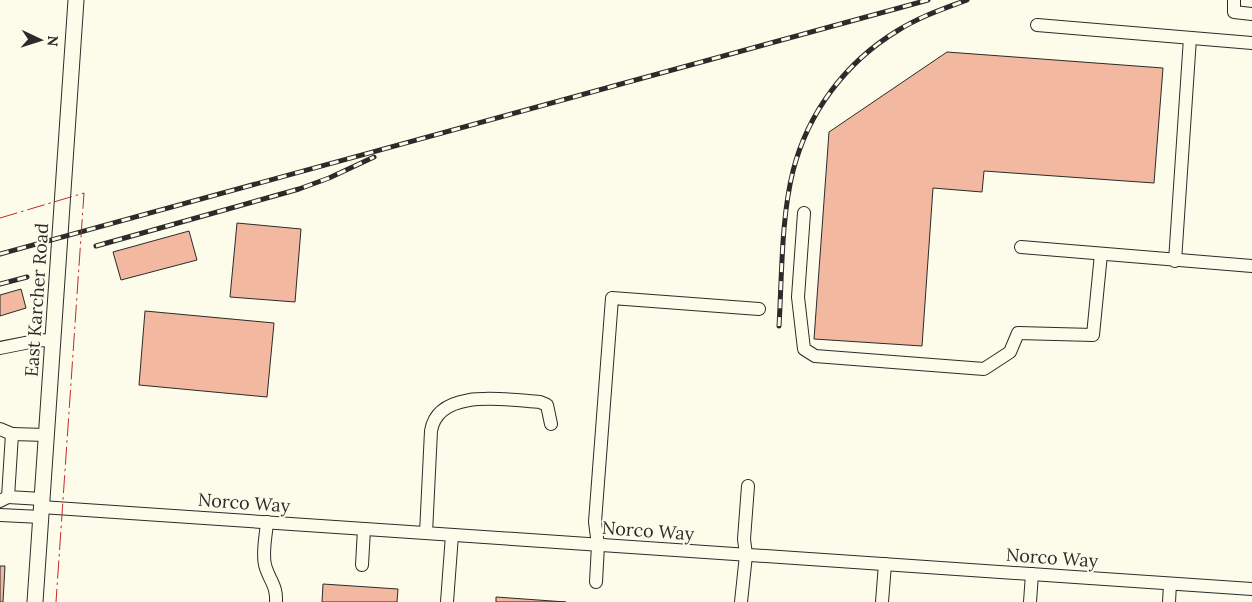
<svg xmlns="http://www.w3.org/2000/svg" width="1252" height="602" font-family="Lora,serif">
<rect width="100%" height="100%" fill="#fdfbea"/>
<g fill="#f2b8a0" stroke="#2b2b2b">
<path d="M947,52L1163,68L1154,183L984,171L982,192L933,188L922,346L814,339L829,132Z"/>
<path d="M237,223L301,229L295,302L230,297Z"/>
<path d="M189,231L197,260L121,280L113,252Z"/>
<path d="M21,289L26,308L0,316V295Z"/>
<path d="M145,311L274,323L267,397L139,385Z"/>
<path d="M0,566H5L3,602H0Z"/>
<path d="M323,584L398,589L397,602H322Z"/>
<path d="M496,597L566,602H496Z"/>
</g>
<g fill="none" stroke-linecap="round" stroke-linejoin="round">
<g stroke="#2b2b2b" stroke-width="14">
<g id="minor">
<path d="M1234,0V12L1252,14"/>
<path d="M1037,25L1252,43"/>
<path d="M804,213L798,297L804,349L815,356L984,369L1010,352L1018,333L1093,335L1101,254"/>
<path d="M1021,247L1252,266"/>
<path d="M1175,261L1190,38"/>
<path d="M0,348L40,340L53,341"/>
<path d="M0,429L12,434"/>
<path d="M8,497L42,499"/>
<path d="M0,501L8,497L12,434L46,435"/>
<path d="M41,507L1252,589"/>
<path d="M0,515L41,517"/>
<path d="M267,522C266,536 262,552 265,565C269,580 277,585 276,602"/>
<path d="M426,533L431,431C438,387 508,400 540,402L547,405L551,424"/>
<path d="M362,565L364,529"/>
<path d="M596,582L598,545L595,522L612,298L759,309"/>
<path d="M447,602L452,535"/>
<path d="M741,602L746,555L744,539L748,486"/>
<path d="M882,602L885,564"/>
<path d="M1030,602L1032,574"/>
<path d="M1169,602L1170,584"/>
</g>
</g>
<g stroke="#2b2b2b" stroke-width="17">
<path id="major" d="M35,602L76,0"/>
</g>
<use href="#minor" stroke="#fdfbea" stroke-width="12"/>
<use href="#major" stroke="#fdfbea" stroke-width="15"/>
<g stroke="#2b2b2b" stroke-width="5">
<g id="rail">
<path d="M96,246L299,189L329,178L374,157"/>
<path d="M0,254L928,0"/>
<path d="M0,284L27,277"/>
<path d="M779,326C782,276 781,219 793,171C808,112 846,62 897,31C919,17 943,9 967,0"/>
</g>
</g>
<use href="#rail" stroke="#fdfbea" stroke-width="3" stroke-dasharray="9" stroke-linecap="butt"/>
<path stroke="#c62828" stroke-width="1" stroke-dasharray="18 4 2.5 4" stroke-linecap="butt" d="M0,218L84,193L56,602"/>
</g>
<g text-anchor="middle" stroke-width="4" stroke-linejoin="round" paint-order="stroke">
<g font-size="18" fill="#2b2b2b" stroke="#fdfbea">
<text transform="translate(37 300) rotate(-86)" y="6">East Karcher Road</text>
<text transform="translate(244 503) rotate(4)" y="6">Norco Way</text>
<text transform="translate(648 531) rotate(4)" y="6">Norco Way</text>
<text transform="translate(1052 558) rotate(4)" y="6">Norco Way</text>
</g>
</g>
<g transform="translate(40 40) rotate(94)" stroke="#fdfbea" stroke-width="4" paint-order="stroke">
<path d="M0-4L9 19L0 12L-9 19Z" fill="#2b2b2b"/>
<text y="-8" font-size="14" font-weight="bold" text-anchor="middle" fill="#2b2b2b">N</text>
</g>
</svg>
